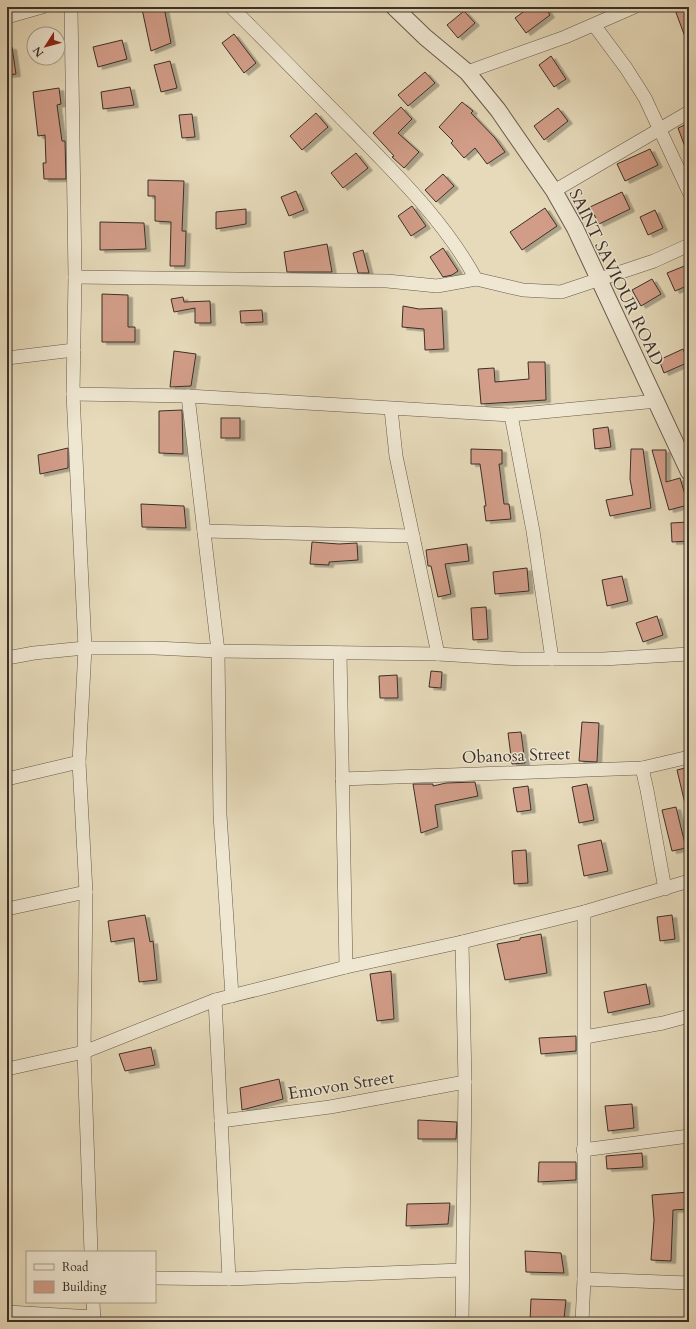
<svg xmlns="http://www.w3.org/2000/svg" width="696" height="1329" font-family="Cardo,serif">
<defs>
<filter id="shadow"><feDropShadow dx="4.5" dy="2.5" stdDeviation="0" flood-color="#0004"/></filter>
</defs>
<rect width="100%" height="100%" fill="#e6daba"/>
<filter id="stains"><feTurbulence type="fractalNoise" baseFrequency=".005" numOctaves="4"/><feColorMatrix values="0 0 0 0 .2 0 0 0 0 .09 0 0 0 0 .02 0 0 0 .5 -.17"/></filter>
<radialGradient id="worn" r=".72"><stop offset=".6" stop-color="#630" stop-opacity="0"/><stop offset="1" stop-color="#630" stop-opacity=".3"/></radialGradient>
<g fill="#d29d88" stroke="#3b3029" filter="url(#shadow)">
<path d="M149,7H164L171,43L151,51L142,9Z"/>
<path d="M530,7H545L550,15L526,33L515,18Z"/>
<path d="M674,7H689V45H688Z"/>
<path d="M464,11L475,23L458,38L447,25Z"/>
<path d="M234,34L256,63L244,73L222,43Z"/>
<path d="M122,40L127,59L98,67L93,47Z"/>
<path d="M7,47H12L16,74L7,75Z"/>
<path d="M551,56L566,79L554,87L539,65Z"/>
<path d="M170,61L177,88L161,92L154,65Z"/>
<path d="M425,72L435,83L408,106L398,95Z"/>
<path d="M130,87L134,105L103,109L101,92Z"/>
<path d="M59,88L61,104L57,105L62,141H65L66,179H44L43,163H46L45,135L38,136L33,92Z"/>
<path d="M462,102L473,111L471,113L495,138L505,152L487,164L475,148L464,158L451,143L453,141L439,127Z"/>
<path d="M401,107L412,119L398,133L419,152L404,168L392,157L394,156L373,133Z"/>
<path d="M558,108L568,121L544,140L534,126Z"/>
<path d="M316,113L328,127L302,150L290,136Z"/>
<path d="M192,114L195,137L182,138L179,115Z"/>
<path d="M689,123V155H688L678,128Z"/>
<path d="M650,149L658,165L625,181L617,164Z"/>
<path d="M356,153L368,168L343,188L331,173Z"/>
<path d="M443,174L454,186L436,202L425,190Z"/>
<path d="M148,180L184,181L182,231H186L185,266H170L171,222L155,221V196H148Z"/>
<path d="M296,191L304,210L289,216L281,197Z"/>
<path d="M622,192L630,209L599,224L590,207Z"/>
<path d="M412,206L426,226L411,236L398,216Z"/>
<path d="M545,208L557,226L522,250L510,232Z"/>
<path d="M246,209V224L216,229V212Z"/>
<path d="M655,210L663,228L648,235L640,217Z"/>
<path d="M100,222L144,223L146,249L100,250Z"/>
<path d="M327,244L332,272H287L284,252Z"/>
<path d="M443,248L458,271L452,275L443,277L430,257Z"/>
<path d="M363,250L369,273H358L353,253Z"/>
<path d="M687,265L689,270V285L675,291L667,273Z"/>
<path d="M652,279L661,294L641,306L632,290Z"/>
<path d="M102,294L128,295V327H135V342H102Z"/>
<path d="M183,297L184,302L210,301L211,323H195V308L174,312L171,299Z"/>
<path d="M403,306L419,309L442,308L444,349L425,350L424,329L402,327Z"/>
<path d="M262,310L263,322L241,323L240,311Z"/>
<path d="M683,349L689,362L664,373L659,360Z"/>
<path d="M174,351L196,354L191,386L170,387Z"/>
<path d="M528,362H545L546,400L481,404L478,369L494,368L495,382L529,379Z"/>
<path d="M182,410L183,454L159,453V411Z"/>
<rect x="221" y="418" width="19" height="20"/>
<path d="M608,427L611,447L595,449L593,429Z"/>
<path d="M68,448V468L40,474L38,455Z"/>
<path d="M471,449L502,450V464H499L504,504H509L511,519L486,521L484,506H486L480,464H471Z"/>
<path d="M631,449H643L651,508L610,516L606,500L633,495L630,479Z"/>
<path d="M652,450H666V482L680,478L688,505L669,510Z"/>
<path d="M141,504L184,506L186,528L142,527Z"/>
<path d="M689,522V541L672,542L671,523Z"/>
<path d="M312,542L339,544L357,543L358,560L329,562V565L310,564Z"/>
<path d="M467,544L469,561L445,564L451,594L438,597L431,566H428L426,550Z"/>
<path d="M527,568L529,591L495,594L493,572Z"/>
<path d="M622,576L628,601L607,606L602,580Z"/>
<path d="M486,607L488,639L473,640L471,608Z"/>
<path d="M657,616L663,635L643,642L636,623Z"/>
<path d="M431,671L442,672L441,688L429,687Z"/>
<path d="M397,675L398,698H380L379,676Z"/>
<path d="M582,722L599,723L597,762L579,761Z"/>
<path d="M521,732L525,763L512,764L508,733Z"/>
<path d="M689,767V807L686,808L677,770Z"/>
<path d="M475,782L478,796L435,805L438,827L421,833L413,784H433V786L446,783Z"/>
<path d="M587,784L594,820L579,823L572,787Z"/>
<path d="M528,786L531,810L517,812L513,788Z"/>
<path d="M676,807L686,848L672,851L662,810Z"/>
<path d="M601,840L608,871L584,876L578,845Z"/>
<path d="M526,850L528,883L514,884L512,851Z"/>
<path d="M145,915L150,942L153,941L157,980L139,982L134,938L111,942L108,921Z"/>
<path d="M672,915L675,939L660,941L657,917Z"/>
<path d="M541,934L547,973L505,980L497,944L520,940V938Z"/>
<path d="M391,971L394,1019L377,1021L370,974Z"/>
<path d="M646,984L650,1004L608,1013L604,992Z"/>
<path d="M576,1036V1051L541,1054L539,1038Z"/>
<path d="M151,1047L155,1065L125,1071L119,1054Z"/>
<path d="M279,1079L283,1099L242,1110L240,1088Z"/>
<path d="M632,1104L634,1128L608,1131L605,1106Z"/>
<path d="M418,1120L457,1122L456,1139H418Z"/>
<path d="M642,1153L643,1167L607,1169L606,1156Z"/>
<path d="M539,1162H576V1180L538,1182Z"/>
<path d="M689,1192V1209L673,1210L671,1261L651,1260L654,1220L652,1195Z"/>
<path d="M450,1203L448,1224L406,1226L407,1204Z"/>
<path d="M525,1251L561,1253L564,1273L526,1272Z"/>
<path d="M531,1299L566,1300L564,1319L530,1321Z"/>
</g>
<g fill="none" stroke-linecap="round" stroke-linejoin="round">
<g stroke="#665a4d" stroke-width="14">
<g id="minor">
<path d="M71,7L75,277L73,394L85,648L79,762L86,892L84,1052L91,1252"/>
<path d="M231,7C272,47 312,89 353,130C398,176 445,222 476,279L523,290L561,292L654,261L689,245"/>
<path d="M7,17L42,7"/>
<path d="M594,25L626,68L645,98L689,192"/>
<path d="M467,72L565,37L634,7"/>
<path d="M554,191L689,112"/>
<path d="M75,277L387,281L437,286L476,279"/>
<path d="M7,358L74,350"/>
<path d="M73,394L188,396L511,415L657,401"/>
<path d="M188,396L218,651L220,815L232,996"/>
<path d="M391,409L396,456L438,654"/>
<path d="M511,415L533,531L552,659"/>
<path d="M204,531L413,536"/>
<path d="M340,653L346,967"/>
<path d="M7,658L34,653L85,648H155L218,651L438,654L520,659H603L689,654"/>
<path d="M642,768L647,790L665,889"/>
<path d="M7,779L79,762"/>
<path d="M342,779L642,768L689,757"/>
<path d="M7,909L86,892"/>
<path d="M215,1000L229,1279"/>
<path d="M585,1037L663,1023L689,1016"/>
<path d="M7,1069L84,1052L215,1000L346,967L462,942L584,912L689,881"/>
<path d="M221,1121L330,1107L465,1082"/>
<path d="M583,1150L689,1136"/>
<path d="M155,1278L229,1279L462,1270"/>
<path d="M584,1279L689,1283"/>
<path d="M93,1302L94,1322"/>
<path d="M7,1312L94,1317"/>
<path d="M462,1322L465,1082L462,942"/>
<path d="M582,1322L584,1279V912"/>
</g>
</g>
<g stroke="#665a4d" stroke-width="18">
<path id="tertiary" d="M394,7L425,37L467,72L498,110L554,191L575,228L689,472"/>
</g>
<use href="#minor" stroke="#efe7d2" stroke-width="13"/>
<use href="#tertiary" stroke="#efe7d2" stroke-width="16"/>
</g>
<g text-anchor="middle" stroke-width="3" stroke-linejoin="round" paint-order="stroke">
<g font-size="17" fill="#3b3029" stroke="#efe7d2">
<text transform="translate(617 277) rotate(64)" y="6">SAINT SAVIOUR ROAD</text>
<text transform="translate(516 755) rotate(-2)" y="6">Obanosa Street</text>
<text transform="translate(341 1085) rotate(-9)" y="6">Emovon Street</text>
</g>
</g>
<rect width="696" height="1329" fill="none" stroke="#e6daba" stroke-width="24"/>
<rect x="8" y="8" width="680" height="1313" fill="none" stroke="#3b3029" stroke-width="2"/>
<rect x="12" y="12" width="672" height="1305" fill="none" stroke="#3b3029"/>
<rect x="26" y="1251" width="130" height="52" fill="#efe7d2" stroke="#a79e8e"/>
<rect x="34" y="1264" width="20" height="6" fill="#efe7d2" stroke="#a79e8e"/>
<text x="62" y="1271" font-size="12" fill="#3b3029">Road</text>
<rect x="34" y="1281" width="20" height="12" fill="#d29d88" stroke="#a79e8e"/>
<text x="62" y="1291" font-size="12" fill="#3b3029">Building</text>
<g transform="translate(46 46) rotate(234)"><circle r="19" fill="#efe7d2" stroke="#a79e8e"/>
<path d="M0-3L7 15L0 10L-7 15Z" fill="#8f2418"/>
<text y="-6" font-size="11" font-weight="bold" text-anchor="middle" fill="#3b3029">N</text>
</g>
<rect width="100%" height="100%" filter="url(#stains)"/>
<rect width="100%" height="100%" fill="url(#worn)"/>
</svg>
